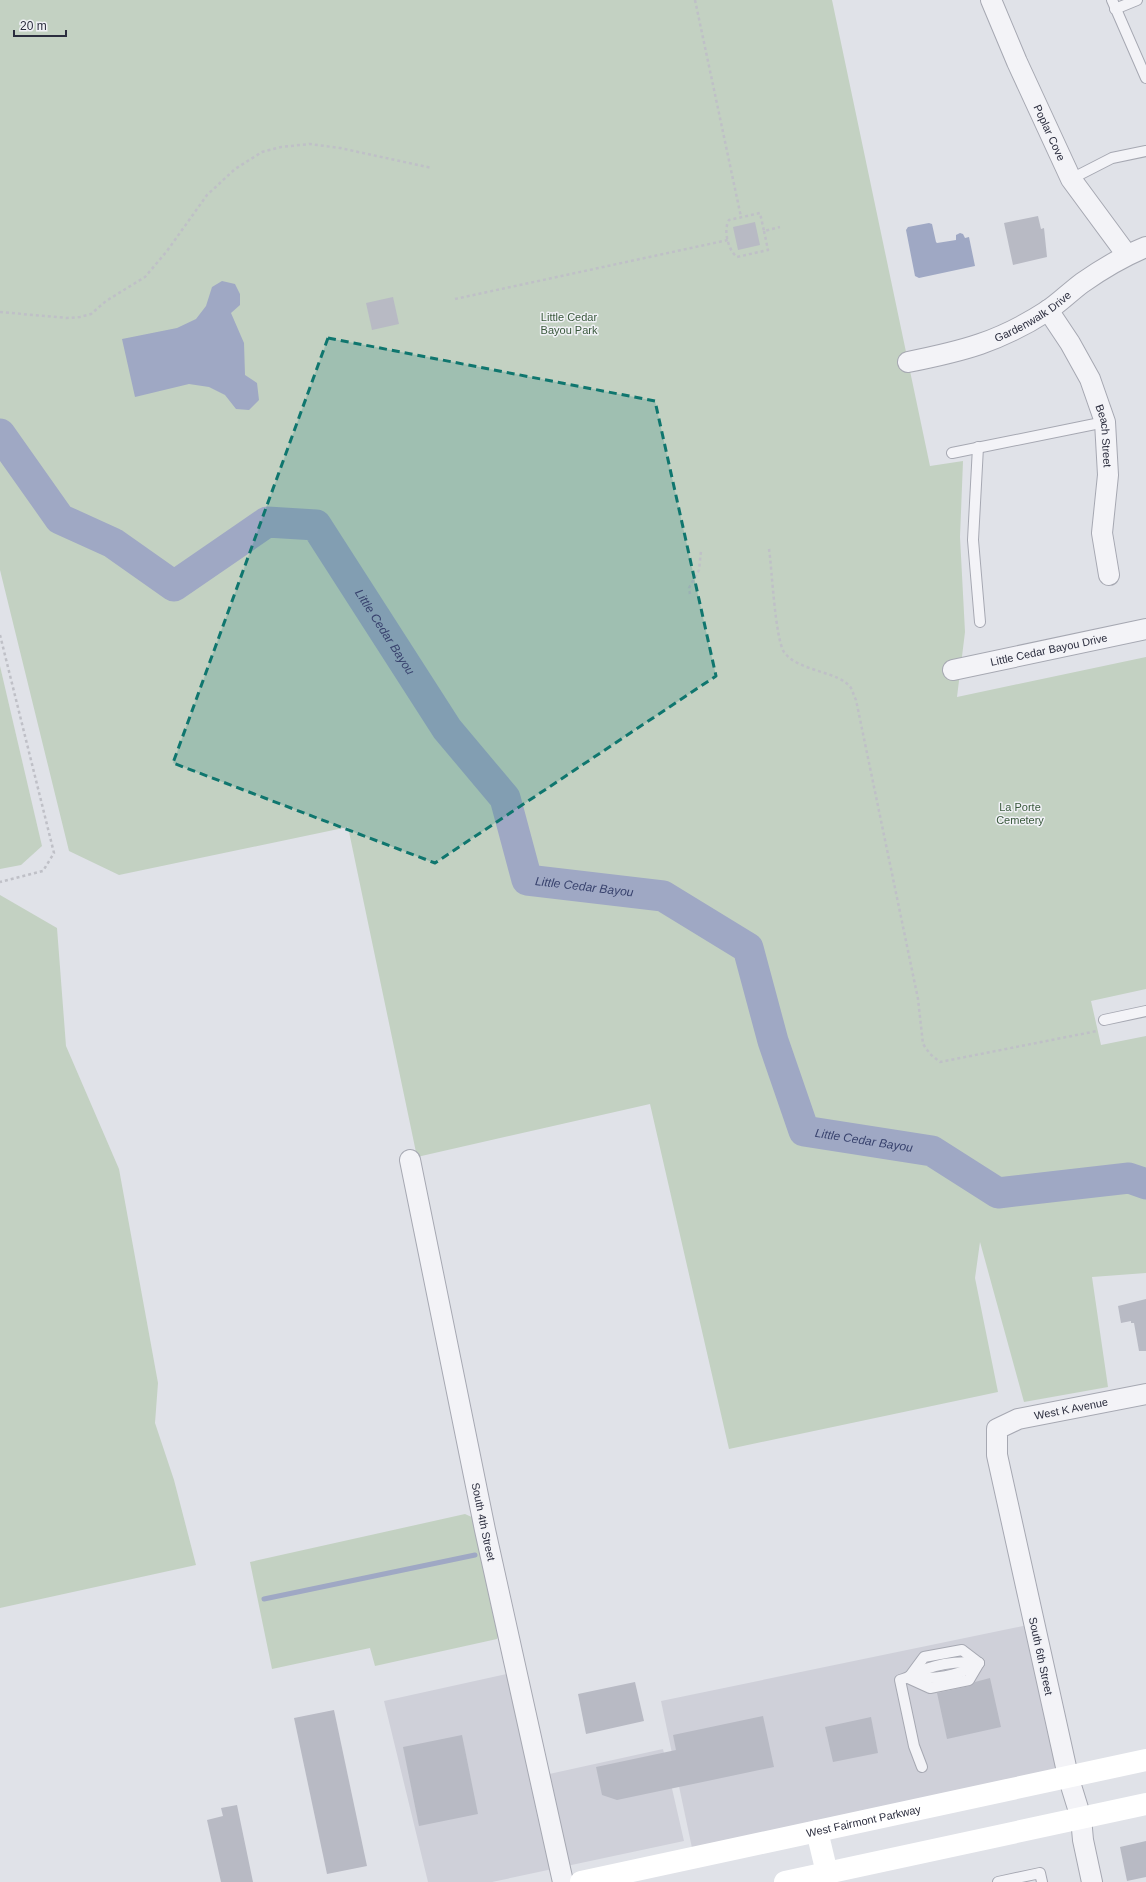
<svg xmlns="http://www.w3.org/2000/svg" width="1146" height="1882" font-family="Arial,sans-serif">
<rect width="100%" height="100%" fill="#e0e2e8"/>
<g fill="#cfd0d9">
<path d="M1028,1625L1059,1771L692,1848L661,1701Z"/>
<path d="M511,1673L531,1778L663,1749L684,1841L492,1882H428L384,1701Z"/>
</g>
<g fill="#c3d1c2">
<path d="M0,0H832L930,466L963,461L960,537L965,632L957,697L1146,657V989L1091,1001L1101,1045L1146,1036V1273L1092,1277L1108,1387L1024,1402L980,1242L975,1278L998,1392L729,1449L650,1104L417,1157L348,827L119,875L69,851L0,570Z"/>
<path d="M0,666L42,846L21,865L0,869Z"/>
<path d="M0,895L57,928L66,1046L119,1169L158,1383L155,1423L174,1480L196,1565L0,1608Z"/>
<path d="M465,1514L476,1519L500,1632L497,1639L375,1666L370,1648L272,1669L250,1562Z"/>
</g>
<g fill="#9fa8c4">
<path d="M929,223L932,224L936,242L937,243L956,240V235L960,233L963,234L965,238L969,237L975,266L919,278L915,276L906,230L908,227Z"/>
<path d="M222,281L235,284L240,294V305L231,313L244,343L245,375L257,383L259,400L249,410L236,409L225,395L209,387L189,384L135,397L122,339L177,328L196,319L206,306L212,287Z"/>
</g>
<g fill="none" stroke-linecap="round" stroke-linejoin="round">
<path stroke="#9fa8c4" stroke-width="5" d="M264,1599L475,1555"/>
<path stroke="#9fa8c4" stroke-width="31" id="s1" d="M0,434L60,519L113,543L174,586L267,522L316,525L447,729L505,798L527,880L663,896L748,948L773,1041L804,1131L932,1151L998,1193L1129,1178L1146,1184"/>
</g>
<g fill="#b8bac4">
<path d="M1038,216L1041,229L1044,228L1047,257L1013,265L1004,223Z"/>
<path d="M755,222L760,245L738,250L733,227Z"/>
<path d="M393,297L399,324L372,330L366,303Z"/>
<path d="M1146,1299V1351H1139L1134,1323H1131V1321L1121,1323L1118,1306Z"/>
<path d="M990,1678L1001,1727L947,1739L937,1693L970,1686L975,1682Z"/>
<path d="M635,1682L644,1721L586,1734L578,1694Z"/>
<path d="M334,1710L367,1866L327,1874L294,1718Z"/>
<path d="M763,1716L774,1767L617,1800L602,1795L596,1767L676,1750L673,1735Z"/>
<path d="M871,1717L878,1753L833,1762L825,1727Z"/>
<path d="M462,1735L478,1814L419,1826L403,1747Z"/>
<path d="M237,1805L253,1882H221L207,1820L223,1816L221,1808Z"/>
<path d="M1146,1841V1877L1127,1881L1120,1847Z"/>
</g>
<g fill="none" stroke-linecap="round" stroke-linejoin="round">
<g stroke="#a6a8b2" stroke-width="12">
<g id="lane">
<path d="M1112,0L1146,78"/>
<path d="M1115,9L1137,0"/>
<path d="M1071,179L1112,158L1146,151"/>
<path d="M978,447L973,540L980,622"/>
<path d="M952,453L1105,422"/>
<path d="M1104,1020L1146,1011"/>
<path d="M910,1676L924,1657L962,1650L979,1663"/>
<path d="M908,1678L930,1688L969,1680L979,1663"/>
<path d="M914,1678C935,1679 959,1676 977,1664"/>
<path d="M922,1767L914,1746L900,1680C909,1678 917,1672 926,1669C942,1663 962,1661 979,1663"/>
<path d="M998,1882L1040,1873L1042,1882"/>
</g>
</g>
<g stroke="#a6a8b2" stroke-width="22">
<g id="street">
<path id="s2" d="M991,0L1017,62L1071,179L1127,255"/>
<path id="s3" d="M1048,310L1070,343L1090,379L1105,422L1108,475L1102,533L1109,575"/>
<path id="s4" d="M908,362C963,351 999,342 1047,311C1059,303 1070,292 1082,283C1102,269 1124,256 1146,247"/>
<path id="s5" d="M953,670L1146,629"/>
<path id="s6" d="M410,1160L485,1530L563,1882"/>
<path id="s7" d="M1092,1882L1083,1840L1081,1818L1068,1776L997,1455V1429L1018,1419L1146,1394"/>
</g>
</g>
<g stroke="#bfc0c7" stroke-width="2.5" stroke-dasharray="3 3" stroke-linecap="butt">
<path d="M695,0L741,217"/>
<path d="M764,231L768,250L737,257C728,250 723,230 729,220L760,213L764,231L780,227"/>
<path d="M455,299L728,240"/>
<path d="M0,312L67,318L80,317L91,314L106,301L145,277L167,251L207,195L235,169L262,152L281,147L310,144L340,148L432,168"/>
<path d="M769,549C772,569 775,638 784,652C798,672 840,671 851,688C853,692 854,696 856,700L918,999L923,1044L930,1054L940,1062L1097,1031"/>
<path d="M690,594L689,588L699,570L701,551"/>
<path d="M0,635L54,853L43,871L0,882"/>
</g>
<use href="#lane" stroke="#f3f3f7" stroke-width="10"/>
<use href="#street" stroke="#f3f3f7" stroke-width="20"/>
<g stroke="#fff" stroke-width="22">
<path d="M817,1831L827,1873"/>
<path id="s8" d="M581,1882L1146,1760"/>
<path d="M785,1882L1146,1804"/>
</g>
</g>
<path fill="#0f766e" fill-opacity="0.2" stroke="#0f766e" stroke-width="3" stroke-dasharray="8 5" stroke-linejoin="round" d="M328,338L655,401L716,676L435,863L173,763Z"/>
<g text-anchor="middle" stroke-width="3" stroke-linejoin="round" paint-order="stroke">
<g font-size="11" fill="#2b2d3e" stroke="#f0f1f6">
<text dy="4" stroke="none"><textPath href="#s2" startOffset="145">Poplar Cove</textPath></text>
<text dy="4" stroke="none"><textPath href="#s4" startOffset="134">Gardenwalk Drive</textPath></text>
<text dy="4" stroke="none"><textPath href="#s3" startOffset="140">Beach Street</textPath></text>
<text dy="4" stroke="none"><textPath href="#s5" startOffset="98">Little Cedar Bayou Drive</textPath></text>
<text dy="4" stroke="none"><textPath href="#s7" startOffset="541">West K Avenue</textPath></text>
<text dy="4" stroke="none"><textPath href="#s6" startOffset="369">South 4th Street</textPath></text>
<text transform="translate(1041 1656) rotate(78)" y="4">South 6th Street</text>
<text dy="4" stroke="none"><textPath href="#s8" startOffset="289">West Fairmont Parkway</textPath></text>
</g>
<g font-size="11" fill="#39583b" stroke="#f0f1f6">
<text x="569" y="321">Little Cedar<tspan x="569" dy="13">Bayou Park</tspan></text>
<text x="1020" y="811">La Porte<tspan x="1020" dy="13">Cemetery</tspan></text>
</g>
<g font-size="12" font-style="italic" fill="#39436e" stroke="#f0f1f6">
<text dy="4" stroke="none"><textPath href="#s1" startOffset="526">Little Cedar Bayou</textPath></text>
<text dy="4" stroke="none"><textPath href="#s1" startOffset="874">Little Cedar Bayou</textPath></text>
<text dy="4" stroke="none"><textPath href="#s1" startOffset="1305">Little Cedar Bayou</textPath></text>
</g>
</g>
<path d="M14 30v6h52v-6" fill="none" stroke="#2b2d3e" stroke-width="2"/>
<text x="20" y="30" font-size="12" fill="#2b2d3e" stroke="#f0f1f6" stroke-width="3" paint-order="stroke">20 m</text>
</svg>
